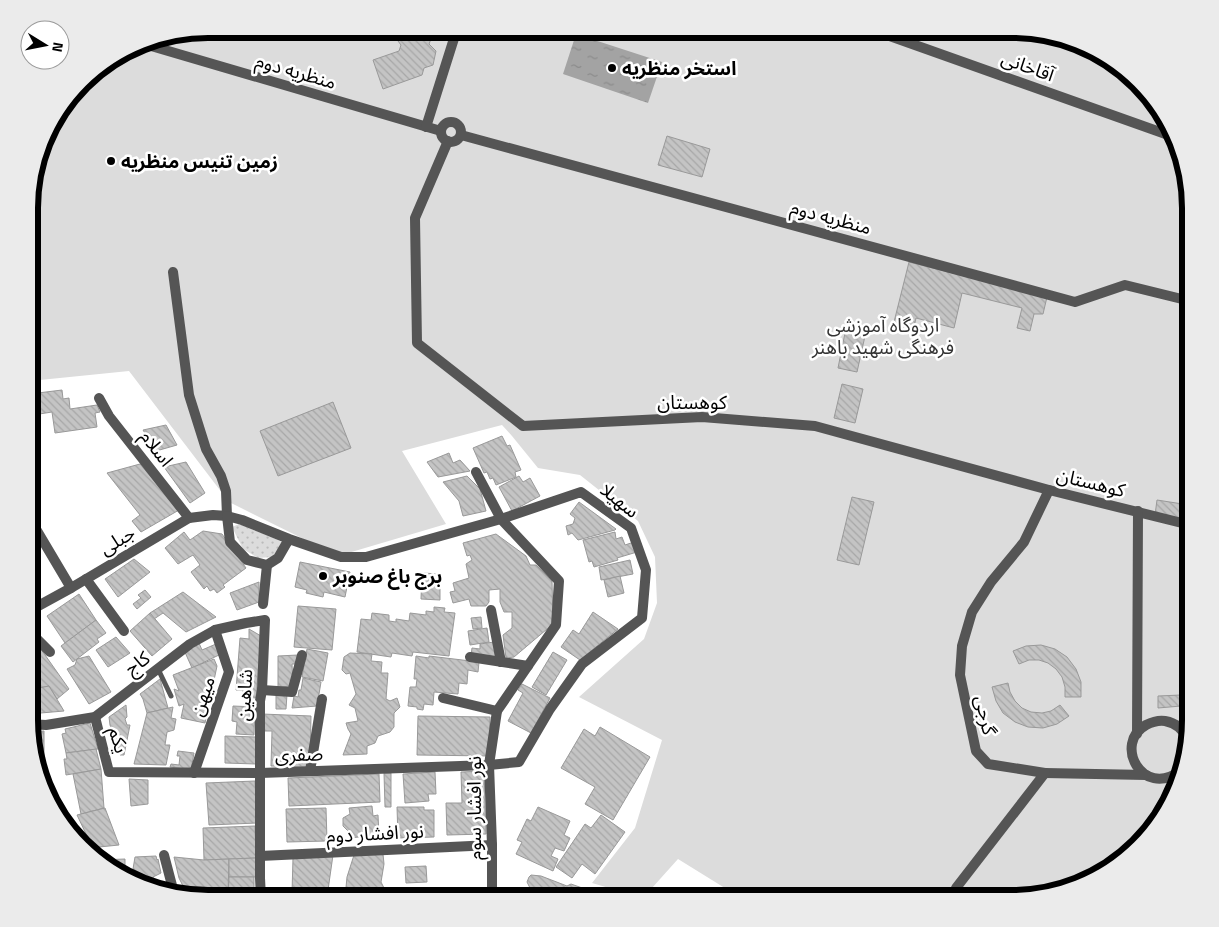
<svg xmlns="http://www.w3.org/2000/svg" width="1219" height="927" font-family="'Titillium Web','Noto Sans Arabic',sans-serif">
<defs>
<pattern id="grass-dots" width="8" height="8" patternUnits="userSpaceOnUse" patternTransform="scale(1.25)"><rect width="8" height="8" fill="#dcdcdc"/><path d="M2 2h.1M6 6h.1" fill="none" stroke="#bbb" stroke-width="1.8" stroke-linecap="round"/></pattern>
<pattern id="water-ripples" width="26" height="14" patternUnits="userSpaceOnUse" patternTransform="scale(1.25)"><rect width="26" height="14" fill="#a3a3a3"/><path d="M2 4q2-2 4 0t4 0M15 11q2-2 4 0t4 0" fill="none" stroke="#8b8b8b"/></pattern>
<pattern id="building-back-hatch" width="6" height="6" patternUnits="userSpaceOnUse" patternTransform="scale(1.25)"><rect width="6" height="6" fill="#c4c4c4"/><path d="M-1 5l2 2M0 0l6 6M5-1l2 2" fill="none" stroke="#a7a7a7"/></pattern>
</defs>
<rect width="100%" height="100%" fill="#fff"/>
<path fill="url(#grass-dots)" d="M239,524L276,539L283,543L279,551L272,557L258,558L243,549L232,527Z"/>
<path fill="#dcdcdc" d="M208,29H1023L1043,34L1104,57L1129,73L1172,129L1190,208V731L1177,787L1146,837L1090,880L1011,898H741L678,859L643,898L592,883L635,828L662,740L579,697L644,639L657,603L655,557L638,521L580,475L538,468L512,436L502,425L402,451L446,524L338,556L229,502L129,371L30,381V184L53,119L90,73L150,38Z"/>
<path fill="url(#water-ripples)" d="M576,34L662,62L648,103L563,74Z"/>
<g fill="url(#building-back-hatch)" stroke="#999">
<path d="M389,29L438,30L433,34L429,44L436,51L433,65L424,68L422,75L383,89L373,60L399,51L401,45Z"/>
<path d="M667,136L710,149L702,177L658,165Z"/>
<path d="M909,262L1047,297L1043,314H1034L1030,331L1017,328L1022,308L962,293L954,328L916,318L914,327L894,322Z"/>
<path d="M847,323L867,327L857,372L838,368Z"/>
<path d="M842,384L863,389L855,423L834,418Z"/>
<path d="M62,390L63,399L69,398L70,409L97,405L100,412L95,413L97,427L55,433L52,412L33,415L30,394Z"/>
<path d="M333,402L351,448L278,476L260,431Z"/>
<path d="M166,425L177,445L156,451L143,430Z"/>
<path d="M502,436L507,446L510,445L521,470L515,472L516,477L496,485L493,478L490,479L487,472L484,473L473,448Z"/>
<path d="M449,453L453,463L460,460L470,471L438,477L427,462Z"/>
<path d="M186,462L205,493L190,503L164,467Z"/>
<path d="M140,464L179,510L141,532L132,521L140,515L107,473Z"/>
<path d="M467,476L480,489L486,511L463,516L459,501L443,482Z"/>
<path d="M519,476L523,482L530,478L540,496L512,511L499,487Z"/>
<path d="M852,497L874,502L859,565L837,560Z"/>
<path d="M1157,500L1189,505L1187,519L1155,515Z"/>
<path d="M579,502L616,529L615,530L582,539L578,540L572,533L568,535L566,526L573,524L575,518L570,514Z"/>
<path d="M203,531L222,534L246,568L223,585L225,587L217,593L214,589L210,591L207,586L204,589L191,572L200,565L193,555L178,564L165,548L184,532L190,540Z"/>
<path d="M615,532L616,539L622,537L625,545L634,542L637,552L617,558L618,560L594,567L592,561L589,562L583,540Z"/>
<path d="M496,534L526,556L530,565H536L552,581L553,624L514,657L506,658L503,635L512,628V612H504L500,602V589L489,590V602L486,606H471L469,599L453,603L450,592L455,591L453,583L469,578L466,564L472,560L470,555L467,556L463,543Z"/>
<path d="M134,559L150,572L118,597L105,579Z"/>
<path d="M630,560L633,574L601,580L599,567Z"/>
<path d="M300,562L350,572L345,597L324,592L323,597L306,593L307,590L295,587Z"/>
<path d="M422,573L440,574V600L421,599Z"/>
<path d="M620,576L624,593L608,597L604,580Z"/>
<path d="M259,582V602L237,610L230,593Z"/>
<path d="M145,590L151,597L137,609L133,604L141,598L138,595Z"/>
<path d="M183,592L216,617L186,632L163,613L154,619L150,613Z"/>
<path d="M79,594L96,620L65,643L47,616Z"/>
<path d="M298,606L336,609L332,650L294,647Z"/>
<path d="M434,607L445,608L444,612L455,613L449,656L413,652L412,656L392,653L391,657L357,652L361,619L371,620L372,613L389,615V621L396,622V619L409,621L410,613L426,615V611L434,612Z"/>
<path d="M593,612L618,629L580,660L561,647L573,630L579,634Z"/>
<path d="M150,613L172,639L152,656L130,631Z"/>
<path d="M481,617L482,628L473,629L471,618Z"/>
<path d="M96,620L106,633L97,639L99,642L73,662L61,646Z"/>
<path d="M487,628L489,642L470,645L468,631Z"/>
<path d="M249,629L261,636L256,698L242,697L243,690H236L240,638L249,639Z"/>
<path d="M116,637L130,653L108,667L96,650Z"/>
<path d="M494,642L496,658L471,655L472,648L480,649V644Z"/>
<path d="M199,643L202,650L216,644L221,654L192,668L184,650Z"/>
<path d="M38,645L69,689L57,699L49,686L29,690V648Z"/>
<path d="M1041,645L1055,649L1067,657L1076,669L1081,682V697H1065V687L1062,677L1056,669L1048,663L1039,660H1029L1019,664L1013,651L1026,646Z"/>
<path d="M307,649L328,653L323,681L302,677Z"/>
<path d="M553,652L567,660L546,695L532,687Z"/>
<path d="M350,653L372,654L371,661L382,662L381,673H388L386,699L390,701L397,698L400,707L394,713V727L390,732L378,736L375,743L367,746V754L343,755L351,734L348,729L346,723L358,721L355,708L349,705L356,694L350,673L346,674L342,670L344,657Z"/>
<path d="M298,655V664H292L293,686L278,687V656Z"/>
<path d="M89,656L111,692L89,704L67,669L75,665L77,659Z"/>
<path d="M416,656L429,658V656L479,662L478,672L468,670L467,684L459,683L458,694L434,692L433,705L424,704L423,710L417,709V707L408,706L410,687H416L417,679H414Z"/>
<path d="M214,659L217,666L205,723L181,718L184,704L179,706L174,689L179,691L173,675Z"/>
<path d="M303,678L321,682L317,706L292,708L294,696L298,697L299,690H301Z"/>
<path d="M160,679L168,708L147,713L143,699L140,694Z"/>
<path d="M1008,683L1010,692L1015,701L1022,708L1031,712L1042,713L1051,711L1060,705L1069,716L1057,724L1043,728L1028,727L1015,722L1003,713L996,701L992,687Z"/>
<path d="M522,684L550,698L531,733L508,721L523,693L518,690Z"/>
<path d="M49,686L64,711L29,714V690Z"/>
<path d="M276,693L287,694L286,709H276Z"/>
<path d="M1181,695V706L1158,708V696Z"/>
<path d="M126,705L127,717L125,719L127,725H130L124,755H120L110,725L109,717Z"/>
<path d="M233,706L255,707L254,735L236,734L237,722L232,721Z"/>
<path d="M173,707L171,718L176,719L174,730L167,732L165,745H170L166,765L134,764L147,713Z"/>
<path d="M262,714L311,716L310,767L271,766L272,731H262Z"/>
<path d="M418,716L490,717L489,756L417,755Z"/>
<path d="M90,723L98,749L66,753L62,734L66,733L65,729Z"/>
<path d="M600,727L650,757L613,820L585,804L595,787L561,768L584,729L595,736Z"/>
<path d="M44,731V756L41,758L40,773L29,732Z"/>
<path d="M225,736L256,737V764L225,763Z"/>
<path d="M96,749L101,769L66,775L64,759H67L66,753Z"/>
<path d="M178,751L194,753L191,770L170,767L171,764L179,765L180,756H177Z"/>
<path d="M101,769L104,808L81,814L73,774Z"/>
<path d="M484,771L486,834L447,835L446,803H462L461,772Z"/>
<path d="M435,772L436,794H428L429,801L405,803L403,774Z"/>
<path d="M384,773H391V807H385Z"/>
<path d="M379,774L380,802L289,806L288,778Z"/>
<path d="M129,779L148,780V804L131,806Z"/>
<path d="M255,781L257,823L209,825L206,783Z"/>
<path d="M372,806L373,816L378,815L379,835L349,838L348,831L343,826V818L350,814L349,808Z"/>
<path d="M397,807H424V810H434V837L398,838Z"/>
<path d="M538,807L570,821L564,835L570,838L564,851L555,848L551,856L558,859L553,871L516,854L522,842L517,840L527,819L531,821Z"/>
<path d="M105,808L119,845L89,848L85,838L87,836L77,815Z"/>
<path d="M326,808L327,841L287,842L286,809Z"/>
<path d="M601,815L625,832L595,874L582,864L572,878L556,867L585,824L591,828Z"/>
<path d="M255,826L256,858L204,860L203,828Z"/>
<path d="M383,854L384,864L381,882L385,890L413,897V898H345L347,877L354,855Z"/>
<path d="M333,855L328,890L292,893L293,858Z"/>
<path d="M156,856L157,860L158,859L161,873L153,877L155,888L140,885L135,882L133,869L135,857Z"/>
<path d="M174,857L204,860L229,859L228,894L196,895L186,892L179,878Z"/>
<path d="M256,858V877H229V859Z"/>
<path d="M125,859V876L100,860Z"/>
<path d="M426,866L427,882L406,883L405,867Z"/>
<path d="M531,875L541,876L567,886L571,884L602,895V898H523L526,894L528,895L530,888L527,882L529,877Z"/>
<path d="M229,877H254V898H240V894H228Z"/>
<path d="M317,893L316,898H288V895Z"/>
</g>
<g fill="none" stroke-linecap="round" stroke-linejoin="round">
<path stroke="#555" stroke-width="5" d="M158,669L171,696"/>
<g stroke="#555" stroke-width="10">
<path d="M870,29L1174,137"/>
<path d="M141,43L441,131"/>
<circle cx="451" cy="132" r="10"/>
<path d="M426,127L457,29"/>
<path d="M461,135L1075,302L1125,285L1190,301"/>
<path d="M448,141L415,218L417,343L523,426L702,417L815,426L1049,490L1190,525"/>
<path d="M99,398L109,416L189,518"/>
<path d="M476,472L501,519L559,581L556,625L497,711L489,765L492,845V898"/>
<path d="M30,490L36,529L71,588"/>
<path d="M86,579L124,631"/>
<path d="M263,604L267,565"/>
<path d="M491,610L501,662"/>
<path d="M29,611L71,588L189,518L213,515L227,516L226,491L221,476L206,449L189,395L173,272"/>
<path d="M29,631L50,652"/>
<path d="M470,657L528,666"/>
<path d="M262,690L292,692L302,655"/>
<path d="M443,698L497,711"/>
<path d="M95,717L109,772L260,773L489,765L519,762L550,709L582,664L642,618L646,570L631,528L581,492L501,519L366,557H341L289,539L242,520L227,516L230,542L247,560L267,565L278,558L289,539"/>
<path d="M29,724L46,725L95,717L190,644L215,630L246,623L265,620L262,690L260,701V878L261,898"/>
<path d="M1137,734L1138,511"/>
<path d="M310,771L322,699"/>
<path d="M1180,771C1142,799 1113,743 1146,725C1152,722 1158,720 1165,721C1176,723 1184,730 1188,740"/>
<path d="M194,773L229,672L215,630"/>
<path d="M1045,773L1146,775"/>
<path d="M46,795H48L56,808L74,833"/>
<path d="M164,855L174,893"/>
<path d="M260,856L492,845"/>
<path d="M956,888L1045,773L988,764L976,751L960,675L962,646L972,612L991,582L1024,542L1049,490"/>
</g>
</g>
<g fill="#000" stroke="#fff" stroke-width="2">
<circle cx="612" cy="68" r="5"/>
<circle cx="111" cy="161" r="5"/>
<circle cx="323" cy="576" r="5"/>
</g>
<g text-anchor="middle" stroke-width="5" stroke-linejoin="round" paint-order="stroke">
<g font-size="19" fill="#000" stroke="#fff">
<text transform="translate(1028 66) rotate(20)" y="7">آقاخانی</text>
<text transform="translate(296 71) rotate(16)" y="7">منظریه دوم</text>
<text transform="translate(831 217) rotate(15)" y="7">منظریه دوم</text>
<text x="692" y="409">کوهستان</text>
<text transform="translate(157 448) rotate(52)" y="7">اسلام</text>
<text transform="translate(1091 482) rotate(14)" y="7">کوهستان</text>
<text transform="translate(620 500) rotate(39)" y="7">سهیلا</text>
<text transform="translate(117 540) rotate(-31)" y="7">جبلی</text>
<text transform="translate(137 663) rotate(-38)" y="7">کاج</text>
<text transform="translate(244 695) rotate(-87)" y="7">شاهین</text>
<text transform="translate(202 696) rotate(-71)" y="7">میهن</text>
<text transform="translate(986 715) rotate(78)" y="7">گرجی</text>
<text transform="translate(119 740) rotate(75)" y="7">یکم</text>
<text transform="translate(299 754) rotate(-2)" y="7">صفری</text>
<text transform="translate(474 808) rotate(-90)" y="7">نور افشار سوم</text>
<text transform="translate(375 833) rotate(-3)" y="7">نور افشار دوم</text>
</g>
<g font-size="19" font-weight="bold" fill="#000" stroke="#fff" text-anchor="start">
<text x="622" y="75">استخر منظریه</text>
<text x="121" y="168">زمین تنیس منظریه</text>
<text x="333" y="583">برج باغ صنوبر</text>
</g>
<g font-size="19" fill="#333" stroke="#fff">
<text x="883" y="332">اردوگاه آموزشی<tspan x="883" dy="22">فرهنگی شهید باهنر</tspan></text>
</g>
</g>
<path d="M0 0H1219V927H0ZM208 38H1012A170 170 0 0 1 1182 208V720A170 170 0 0 1 1012 890H208A170 170 0 0 1 38 720V208A170 170 0 0 1 208 38Z" fill="#ebebeb" fill-rule="evenodd"/>
<path fill="none" stroke="#000" stroke-width="6" d="M208 38H1012A170 170 0 0 1 1182 208V720A170 170 0 0 1 1012 890H208A170 170 0 0 1 38 720V208A170 170 0 0 1 208 38Z"/>
<g transform="translate(45 45) rotate(100)"><circle r="24" fill="#ffffff" stroke="#999999"/>
<path d="M0-4L9 19L0 12L-9 19Z" fill="#000000"/>
<text y="-8" font-size="14" font-weight="bold" text-anchor="middle" fill="#000000">N</text>
</g>
</svg>
